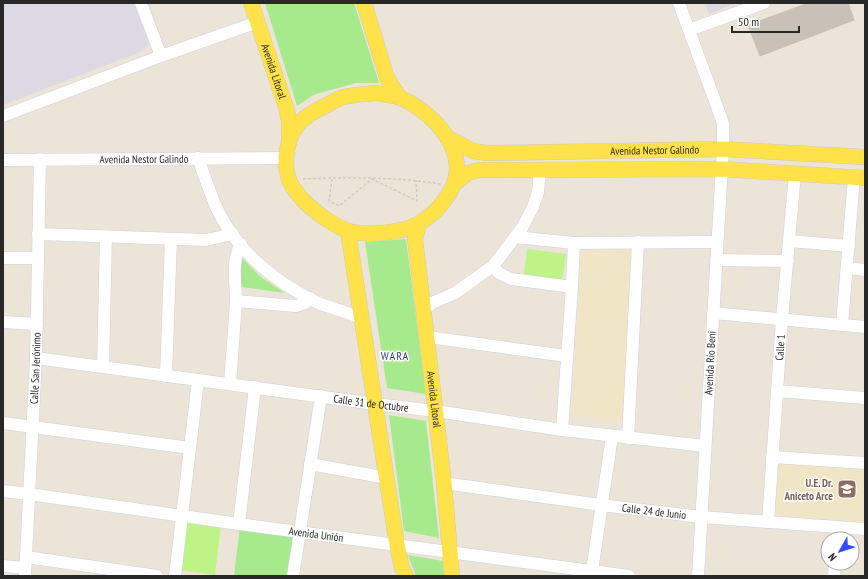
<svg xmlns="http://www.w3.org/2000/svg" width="868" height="579" font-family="'PT Sans Narrow',sans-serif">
<rect width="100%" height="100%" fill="#ece5d7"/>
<g fill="#ddd9e3">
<path d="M3,3H134L149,43L143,51L3,105Z"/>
<path d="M705,3H738L709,14Z"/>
</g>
<g fill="#f0e5c4">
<path d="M634,246L624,422L573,415L581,247Z"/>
<path d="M778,462L865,468L862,522L774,516Z"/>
</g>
<g fill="#a6ea8d">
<path d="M265,3H354L379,83H356L313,95L297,106Z"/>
<path d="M406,239L426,394L387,388L365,242Z"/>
<path d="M239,255L261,277L285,293L241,287Z"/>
<path d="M389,415L426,421L439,538L404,531Z"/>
<path d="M240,526L295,533L290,576H234Z"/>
<path d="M408,555L443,561L444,576H416Z"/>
</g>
<g fill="#bdf387">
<path d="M527,249L566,254L562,280L524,274Z"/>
<path d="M186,520L221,525L215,575L179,570Z"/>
</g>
<path fill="#c7c1b7" stroke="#c7c1b1" d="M809,3H848L854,20L760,56L748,25Z"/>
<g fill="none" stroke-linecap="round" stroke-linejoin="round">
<g stroke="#cccfe3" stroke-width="13">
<g id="minor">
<path d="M141,3L161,56"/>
<path d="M679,3L723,123V149L698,576"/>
<path d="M689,30L764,3"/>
<path d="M3,116L161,56L258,22"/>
<path d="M198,158C204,175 210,193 217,209C237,251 275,282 316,302C331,309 348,311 362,319"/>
<path id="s1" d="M3,160L285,158"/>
<path d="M38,234L206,240L233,234"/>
<path d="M515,237L574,243L717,242"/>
<path d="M789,241L849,246"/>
<path d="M3,258H37"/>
<path d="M716,260L788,261"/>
<path d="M493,266L499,273L511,279L572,287"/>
<path d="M847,268L865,270"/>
<path d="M236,301L296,306L305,303L310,298"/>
<path d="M423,311L432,303L455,293L493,266L522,228L533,207L538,192L540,170"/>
<path d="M713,313L865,327"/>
<path d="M3,322L37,324"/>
<path d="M842,325L854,177"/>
<path d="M428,337L566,356"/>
<path id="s2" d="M36,358L375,404L436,411L562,430L705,446"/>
<path d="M103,367L106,237"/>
<path d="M166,376L171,239"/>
<path d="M230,384C232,357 234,329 236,302C236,283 231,261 241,244"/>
<path d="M777,391L865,398"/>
<path d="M3,423L190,448"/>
<path d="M562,430L572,287L574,243"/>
<path d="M628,438L638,242"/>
<path d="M772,457L865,463"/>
<path d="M310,464L387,478"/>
<path id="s3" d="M444,483L601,505L701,517L865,529"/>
<path id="s4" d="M3,491L29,494L239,524L629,576"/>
<path id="s5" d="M768,522L782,319L795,173"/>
<path d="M239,524L255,387"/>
<path d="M26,557L157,576"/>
<path d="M3,566L25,568"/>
<path d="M592,571L612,436"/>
<path id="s6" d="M25,576L36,358L40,159"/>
<path d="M175,576L198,380"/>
<path d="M293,576L321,396"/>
<path d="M834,576L835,563"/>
</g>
</g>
<g stroke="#cbcbcb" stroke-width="16">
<g id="major">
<path id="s7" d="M251,3L286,107L289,121V140"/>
<path d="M364,3L387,78L400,98"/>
<path d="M377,93C385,95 394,95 401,98C438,115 476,159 446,198C442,204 438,209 432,214C428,217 424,220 420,223C403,233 368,236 349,231C337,228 315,212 306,203C299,196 290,186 288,176C283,159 288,135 300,122C307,115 317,110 325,106C331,103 338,98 344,97C355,94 367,94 377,93Z"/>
<path id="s8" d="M448,138L473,151L487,153L723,149L865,157"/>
<path d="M456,182L468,173L479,170L722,169L865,178"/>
<path id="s9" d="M419,224L415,239L444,483L452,576"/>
<path d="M348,231L397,545L402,568L406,576"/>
</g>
</g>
<g stroke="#cbcbcb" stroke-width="1.5" stroke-dasharray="3 2" stroke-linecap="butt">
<path d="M303,179C349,177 396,177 441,184"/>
<path d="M332,179L329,201L339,206L372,179L417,201L416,180"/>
</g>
<use href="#minor" stroke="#fff" stroke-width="12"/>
<use href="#major" stroke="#ffe149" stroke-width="15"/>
</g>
<defs>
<g id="school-square" transform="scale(1)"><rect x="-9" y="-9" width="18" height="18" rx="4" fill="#8d6e63" stroke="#fff"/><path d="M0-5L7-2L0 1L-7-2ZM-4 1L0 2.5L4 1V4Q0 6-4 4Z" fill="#fff"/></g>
</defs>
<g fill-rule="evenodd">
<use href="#school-square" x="847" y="489"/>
</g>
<g text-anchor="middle" stroke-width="3" stroke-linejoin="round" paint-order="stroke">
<g font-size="11" fill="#282828" stroke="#fff">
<text dy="4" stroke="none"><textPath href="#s7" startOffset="72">Avenida Litoral</textPath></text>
<text dy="4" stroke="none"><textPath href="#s8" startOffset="210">Avenida Nestor Galindo</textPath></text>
<text dy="4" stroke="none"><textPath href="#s1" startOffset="141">Avenida Nestor Galindo</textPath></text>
<text dy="4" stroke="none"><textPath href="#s5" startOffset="175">Calle 1</textPath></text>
<text transform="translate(710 363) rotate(-87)" y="4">Avenida Río Beni</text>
<text dy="4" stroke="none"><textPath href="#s6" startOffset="208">Calle San Jerónimo</textPath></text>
<text dy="4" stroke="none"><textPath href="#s9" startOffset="177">Avenida Litoral</textPath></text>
<text dy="4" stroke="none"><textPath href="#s2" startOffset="338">Calle 31 de Octubre</textPath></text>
<text dy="4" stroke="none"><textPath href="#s3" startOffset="212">Calle 24 de Junio</textPath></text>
<text dy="4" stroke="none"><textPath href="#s4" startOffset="316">Avenida Unión</textPath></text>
</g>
<g font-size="11" font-weight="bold" fill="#785e54" stroke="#fff" text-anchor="end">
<text x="833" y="487">U.E. Dr.<tspan x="833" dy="13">Aniceto Arce</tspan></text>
</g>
<g font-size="12" letter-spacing="1" fill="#444a7d" stroke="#fff">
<text x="395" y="360">WARA</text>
</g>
</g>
<rect width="868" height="579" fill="none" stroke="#282828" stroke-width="8"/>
<g transform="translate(840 551) rotate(231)"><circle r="19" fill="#ffffff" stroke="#a9a9a9"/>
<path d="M0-3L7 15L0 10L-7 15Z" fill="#3149ff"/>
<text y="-6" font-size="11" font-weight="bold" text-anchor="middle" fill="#282828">N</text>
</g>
<path d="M732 26v6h67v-6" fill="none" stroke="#282828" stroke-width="2"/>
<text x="738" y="26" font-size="12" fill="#282828" stroke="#ffffff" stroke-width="3" paint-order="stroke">50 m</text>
</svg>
